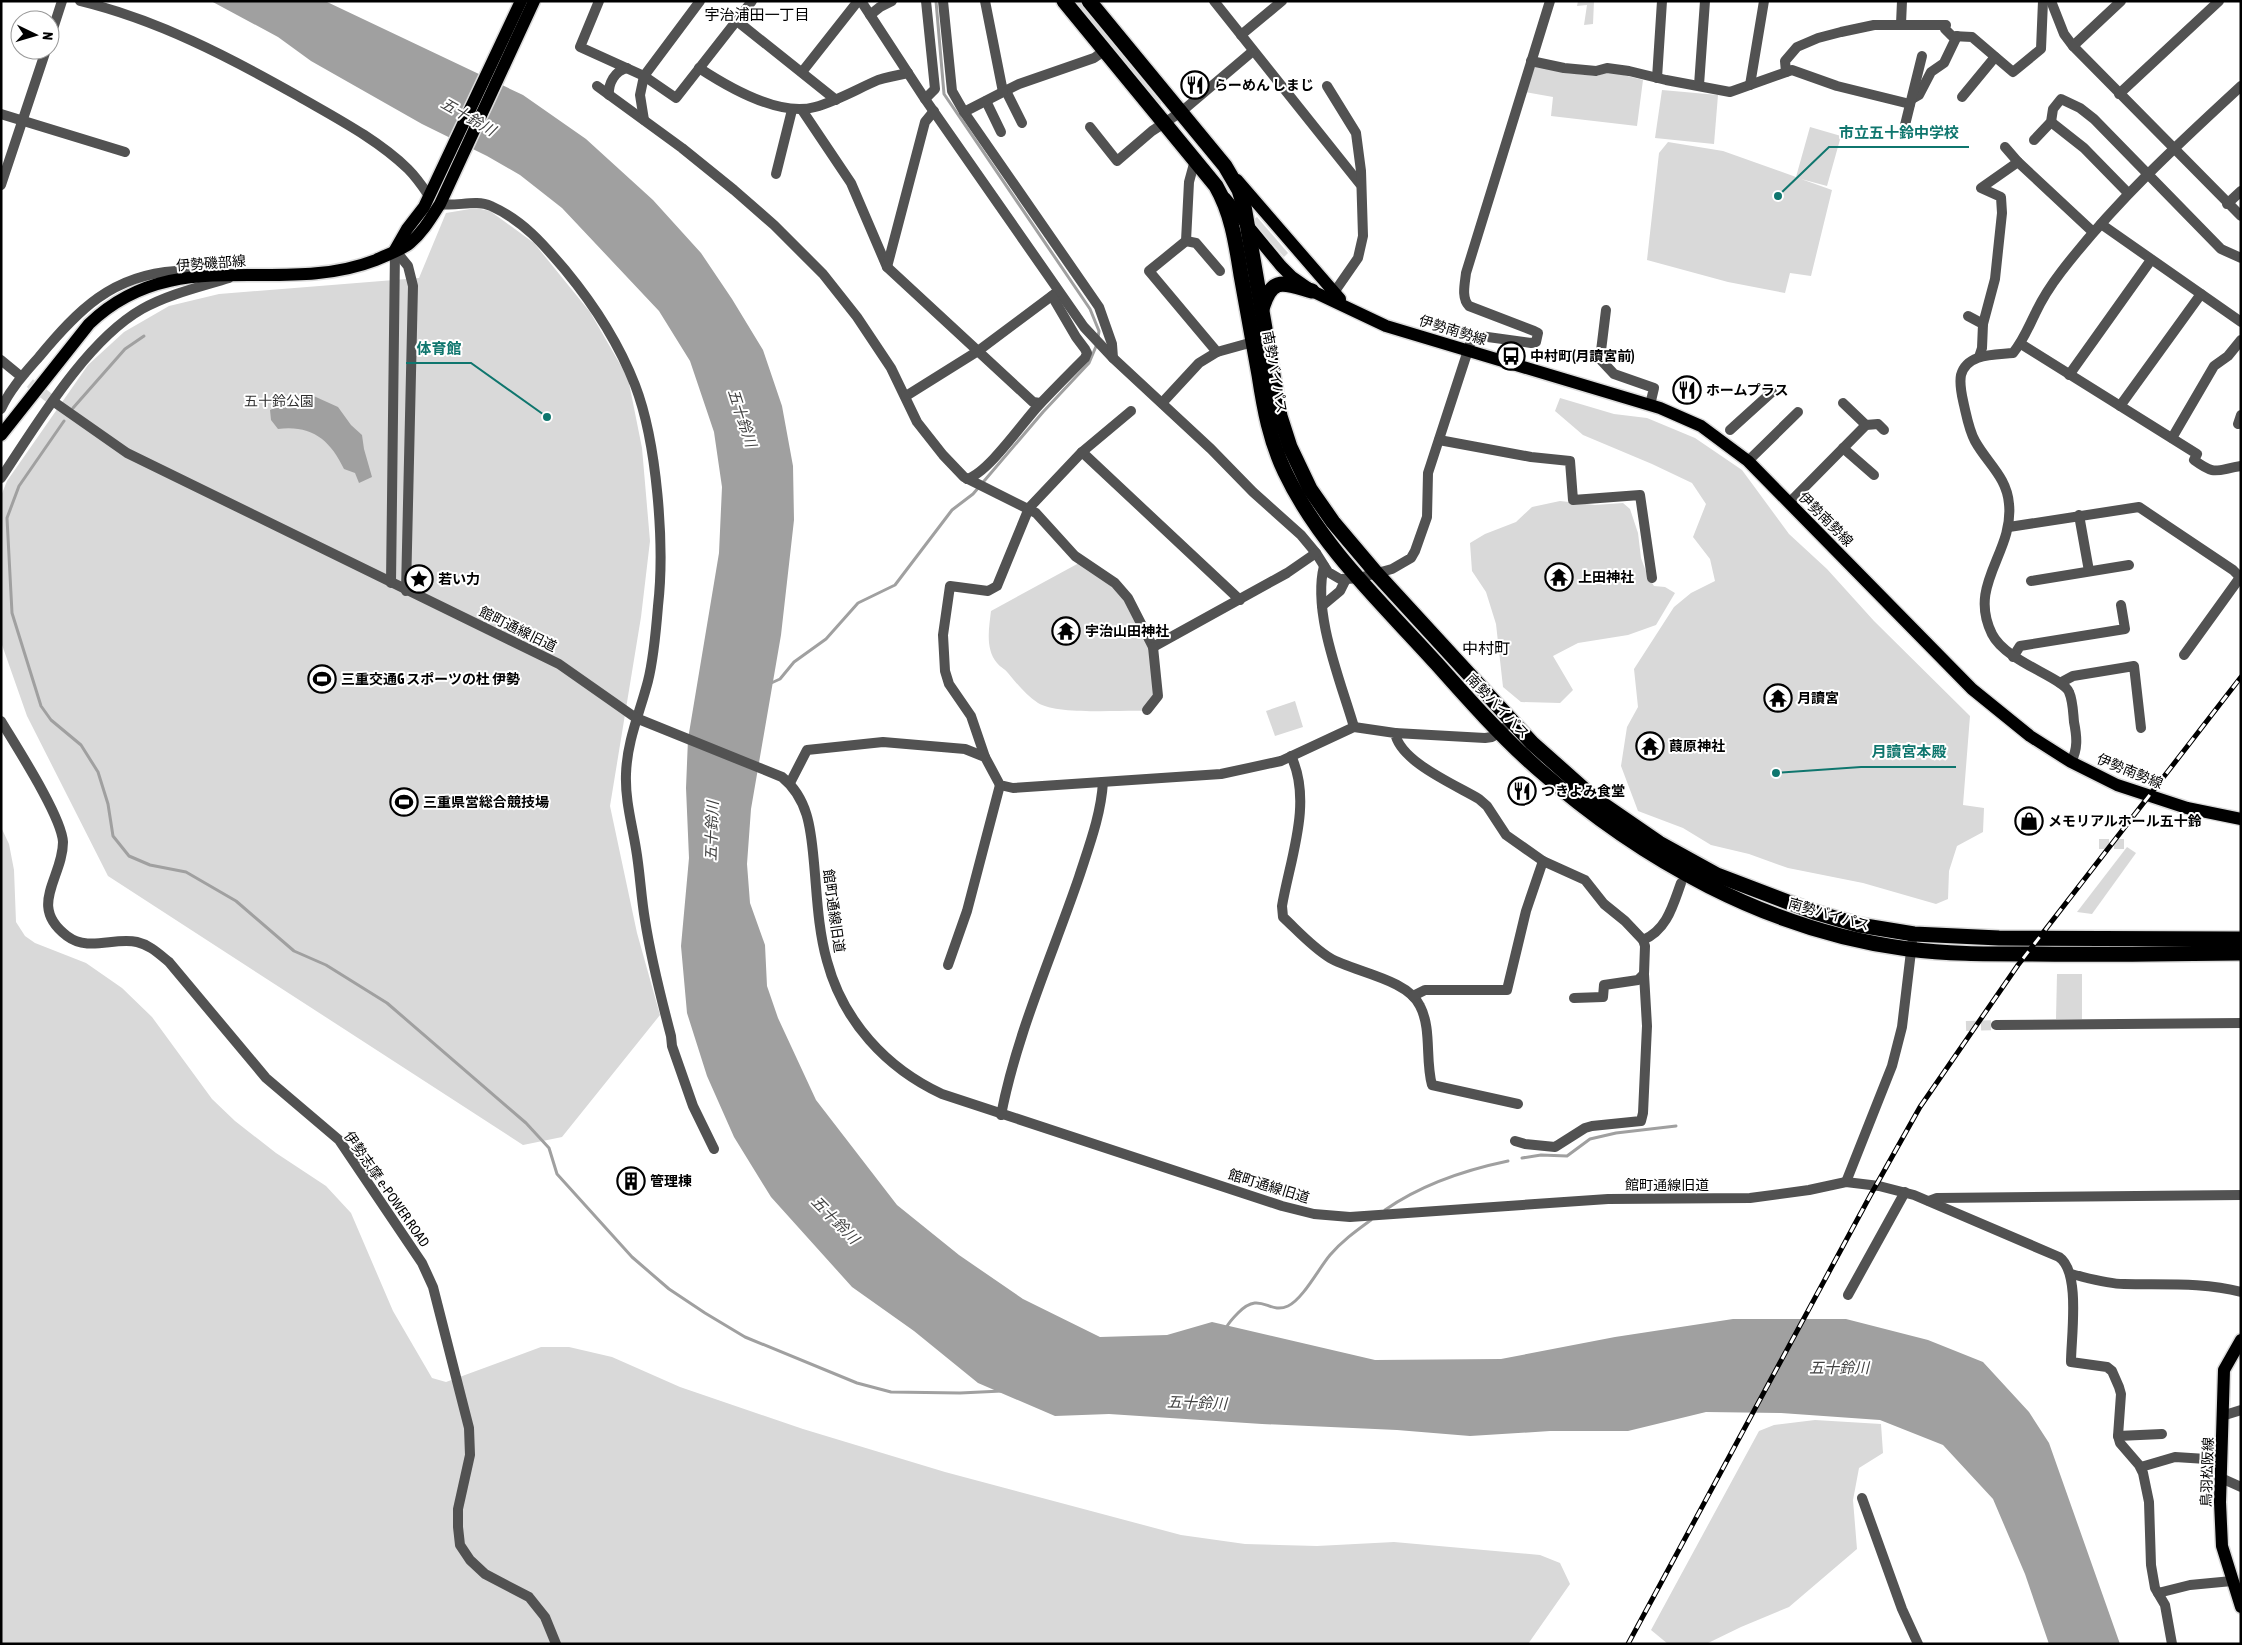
<svg xmlns="http://www.w3.org/2000/svg" width="2242" height="1645" font-family="'Asap Condensed','Noto Sans JP',sans-serif">
<rect width="100%" height="100%" fill="#fff"/>
<g fill="#d9d9d9">
<path d="M1072,1H1079L1161,103L1160,106Z"/>
<path d="M1578,1H1594L1593,24L1584,25L1587,5L1577,6Z"/>
<path d="M1535,66L1566,73L1598,76L1608,71L1643,80L1637,126L1551,116L1553,97L1525,92Z"/>
<path d="M1662,90L1718,95L1714,144L1655,138Z"/>
<path d="M1810,127L1841,136L1827,186L1801,179L1832,190L1811,276L1790,273L1785,293L1728,282L1647,260L1659,153L1668,142L1723,151L1796,177Z"/>
<path d="M476,208L490,211L534,243L590,312L628,378L642,448L650,541L641,617L610,806L637,933L660,1015L562,1137L523,1145L108,876L27,716L1,642V496L7,481L88,365L124,332L169,306L219,294L419,278L446,213Z"/>
<path d="M1257,217L1288,253L1284,257L1252,221Z"/>
<path d="M1560,398L1614,414L1647,418L1695,438L1742,470L1789,534L1827,569L1874,621L1970,716L1963,805L1984,808L1983,832L1957,846L1949,871L1948,899L1936,904L1863,883L1788,868L1749,854L1711,845L1683,828L1638,811L1621,766L1627,727L1638,707L1634,669L1674,607L1691,593L1715,581L1710,559L1693,537L1706,504L1692,483L1652,464L1583,435L1555,411Z"/>
<path d="M1560,501L1595,505L1623,503L1630,509L1638,533L1641,558L1648,577L1654,586L1665,587L1675,593L1656,625L1628,635L1578,643L1553,656L1573,690L1560,703L1521,702L1503,687L1496,624L1486,592L1472,571L1470,543L1485,534L1516,522L1532,507Z"/>
<path d="M1079,563L1102,578L1123,596L1151,647L1155,692L1145,711C1120,710 1057,715 1038,703C1026,695 1017,684 1008,673C1005,669 1000,667 997,663C985,649 989,628 991,611Z"/>
<path d="M1295,701L1303,727L1275,736L1266,711Z"/>
<path d="M1,827L9,844L14,870L16,922L25,936L35,943L86,963L122,988L152,1017L212,1099L235,1121L276,1153L326,1186L351,1213L393,1311L432,1378L446,1382L541,1347H569L612,1357L680,1387L803,1429L945,1472L1181,1535L1245,1544L1317,1546L1394,1542L1540,1555L1560,1563L1570,1584L1528,1644H1Z"/>
<path d="M2127,847L2136,853L2092,914L2077,912Z"/>
<path d="M2057,974H2082V1019H2056Z"/>
<path d="M1815,1420L1881,1424L1883,1453L1859,1468L1853,1500L1857,1549L1789,1607L1741,1627L1706,1644H1668L1651,1630L1759,1431L1774,1425Z"/>
</g>
<g fill="#a0a0a0">
<path d="M211,1H325L523,95L586,139L653,200L701,253L732,299L763,350L782,406L793,466L794,520L781,635L751,809L747,864L750,903L765,945L767,986L778,1018L816,1100L897,1205L959,1255L1023,1299L1100,1337L1167,1335L1212,1322L1375,1360L1501,1359L1615,1337L1733,1319H1846L1928,1340L1983,1362L2029,1412L2049,1443L2120,1644H2049L2025,1574L1993,1499L1943,1445L1880,1420L1781,1413L1706,1412L1628,1431H1550L1470,1436L1397,1430L1262,1424L1109,1414L1055,1416L978,1383L914,1331L852,1287L771,1197L734,1137L707,1076L687,1013L681,946L689,858L686,788L688,739L719,553L722,487L714,432L690,361L659,311L562,208L520,175L487,156L422,124L311,61L278,37Z"/>
<path d="M307,393L338,407L351,425L362,435L364,449L372,477L359,483L355,473L344,469C330,440 312,425 278,429L271,420L270,410Z"/>
</g>
<g fill="none" stroke-linecap="round" stroke-linejoin="round">
<g stroke="#a0a0a0" stroke-width="3">
<path d="M936,1L944,94L1090,309L1099,331L1098,338"/>
<path d="M73,408L125,349L144,336"/>
<path d="M64,421L19,486L7,518L12,613L41,706L51,720L81,745L98,772L108,804L113,836L129,856L150,865L186,872L236,901L294,951L326,965L387,1003L526,1123L549,1148L557,1174L632,1257L669,1289L705,1313L745,1337L857,1383L891,1392L960,1393L1002,1391"/>
<path d="M769,684L780,679L794,662L826,639L858,603L895,585L952,510L973,494L1043,412L1089,363L1097,344"/>
<path d="M1522,1158L1541,1155L1567,1156L1590,1139L1616,1133L1676,1126"/>
<path d="M1385,1210C1422,1184 1465,1170 1508,1161"/>
<path d="M1226,1328C1229,1322 1233,1318 1238,1313C1261,1290 1268,1315 1288,1306C1303,1299 1319,1268 1330,1255C1342,1241 1356,1231 1371,1220"/>
</g>
<g stroke="#d9d9d9" stroke-width="10" stroke-dasharray="10 5" stroke-linecap="butt">
<path d="M18,374L57,404"/>
<path d="M2099,844H2129"/>
<path d="M1966,1026L1996,1025"/>
</g>
<g stroke="#dbdbdb" stroke-width="15">
<g id="major">
<path d="M1237,180L1340,299"/>
<path d="M1225,198L1281,266L1292,277L1312,291L1386,326L1660,408L1701,426L1748,461L1972,689L2030,736L2071,762L2117,785L2187,808L2241,819"/>
<path d="M395,250L407,229L424,207L521,1"/>
<path d="M1,435L89,324C175,241 278,298 376,260C386,255 402,250 410,243C423,232 431,218 440,204L534,1"/>
<path d="M2241,1340L2224,1370L2220,1502L2222,1546L2241,1607"/>
</g>
</g>
<g stroke="#dbdbdb" stroke-width="18">
<g id="highway">
<path d="M1064,1L1216,186C1232,214 1236,244 1241,275C1247,309 1253,342 1259,375C1264,408 1270,441 1285,472C1320,546 1383,604 1437,664C1469,700 1501,736 1537,768C1641,860 1769,931 1908,949C1947,954 1985,954 2024,954C2096,955 2168,954 2241,953"/>
<path d="M1089,1L1225,166L1239,190L1244,206L1280,416L1290,447L1310,489L1333,522L1377,574L1532,743L1595,799L1659,843L1717,875L1814,912L1859,925L1914,934L1999,938L2241,939"/>
<path d="M1262,309C1272,275 1284,283 1312,291"/>
</g>
</g>
<g stroke="#525252" stroke-width="10">
<path d="M80,1C158,20 229,57 298,96C336,118 377,139 408,169C416,177 423,187 429,196"/>
<path d="M599,1L580,47L644,76L676,98L752,1"/>
<path d="M861,1L925,99L1084,327L1113,358L1211,449L1253,492L1301,535L1316,553L1328,572L1340,579H1346L1359,578L1392,569L1411,558L1415,551L1427,517L1428,473L1473,335L1531,343L1536,342L1538,333L1534,331L1469,306C1461,298 1465,283 1466,273L1550,1"/>
<path d="M943,1L952,91L964,112L1099,307L1112,344L1113,358"/>
<path d="M985,1L1003,92L1019,84L1094,58L1104,51"/>
<path d="M1214,1L1360,184"/>
<path d="M2051,1L2064,34L2073,46L2241,216"/>
<path d="M870,15L880,7L892,1"/>
<path d="M737,21L836,100"/>
<path d="M1901,24L1902,1"/>
<path d="M1241,35L1282,1"/>
<path d="M50,38L62,1"/>
<path d="M2073,46L2121,1"/>
<path d="M1531,61L1564,68L1596,71L1607,68L1629,71L1666,80L1730,92L1792,70L1837,86L1910,104"/>
<path d="M699,68C728,87 780,117 815,107C837,101 857,89 878,80C888,77 898,75 908,73"/>
<path d="M802,72L858,1"/>
<path d="M1786,72L1785,61L1797,47L1818,38L1841,32L1874,25H1946L1945,29L1952,36L1972,37L2013,72L2041,49L2043,1"/>
<path d="M1657,78L1662,1"/>
<path d="M1699,85L1705,1"/>
<path d="M1750,85L1764,1"/>
<path d="M597,86L682,148L734,190L774,225L823,274L857,317L891,368L917,422L943,455L964,477L1036,513L1075,556L1115,583L1128,598L1153,647L1287,573L1316,553"/>
<path d="M1327,86L1356,133L1361,171L1363,236L1358,258L1333,294"/>
<path d="M1006,91L1022,123"/>
<path d="M2119,94L2219,1"/>
<path d="M609,95C608,83 615,71 627,68"/>
<path d="M1962,97L1995,57"/>
<path d="M925,99L935,89L926,1"/>
<path d="M1912,99L1919,95L1931,72L1944,63L1957,36"/>
<path d="M986,101L1001,132"/>
<path d="M802,110L851,183L887,267L1033,402L1040,403"/>
<path d="M964,112L1003,92"/>
<path d="M1,114L125,152"/>
<path d="M644,120L640,95L644,76L700,1"/>
<path d="M2051,122L2084,148L2128,193"/>
<path d="M1905,125L1922,56"/>
<path d="M1090,127L1117,161L1152,131L1181,112L1253,51"/>
<path d="M2034,140L2051,122L2053,109L2061,99L2080,108L2094,119L2221,249L2241,258"/>
<path d="M2005,147L2018,162"/>
<path d="M1195,160L1189,182L1186,241L1149,271L1217,352L1253,342"/>
<path d="M776,174L792,110"/>
<path d="M1,185L46,50"/>
<path d="M440,204C457,207 475,199 491,206C524,221 544,245 566,271C594,305 619,344 635,385C657,442 665,545 658,606C656,631 654,657 648,681C640,712 627,741 626,774C625,800 632,824 636,849C640,872 641,897 645,920C651,959 661,998 671,1036L672,1046L693,1106L714,1149"/>
<path d="M2227,204L2241,191"/>
<path d="M2101,224L2241,322"/>
<path d="M1186,241L1196,243L1220,271"/>
<path d="M395,250L408,266L413,286L406,591"/>
<path d="M887,267L925,122L934,111"/>
<path d="M1606,310L1600,359L1614,374L1654,388L1650,405"/>
<path d="M1968,316L1983,324L1982,348L1979,357"/>
<path d="M1983,324L1995,279L2002,213L2001,197L1981,188L2018,162L2093,232"/>
<path d="M2021,344L2197,454L2194,460C2216,476 2215,470 2241,466"/>
<path d="M1,360L18,374"/>
<path d="M2069,375L2151,260"/>
<path d="M906,396L978,351L1057,292"/>
<path d="M1162,403L1199,363L1217,352"/>
<path d="M1843,403L1866,425"/>
<path d="M57,404L127,453L559,664L636,718L782,777C809,799 811,831 814,863C817,895 818,929 827,961C843,1021 886,1068 942,1094L1282,1206L1314,1214L1350,1217L1608,1199L1750,1198L1809,1190L1846,1182L1879,1186L1914,1195L2059,1257C2081,1272 2071,1337 2071,1362L2107,1367L2112,1371L2119,1387L2121,1394L2118,1436L2120,1443L2139,1465L2143,1473L2149,1502L2151,1565L2155,1588L2165,1605L2172,1644"/>
<path d="M2120,406L2201,294"/>
<path d="M1,409C10,389 25,373 39,357C78,310 112,275 176,271C188,270 202,269 214,272"/>
<path d="M2238,424L2241,415"/>
<path d="M1730,430L1772,392"/>
<path d="M2172,438L2214,366L2228,356L2241,340"/>
<path d="M1439,440L1531,457L1570,461L1573,500L1640,495L1652,578"/>
<path d="M1843,448L1874,475"/>
<path d="M1082,452L1240,600"/>
<path d="M1748,461L1798,412"/>
<path d="M1,478C37,424 86,341 142,309C169,294 200,287 229,278"/>
<path d="M967,479C989,472 1022,423 1039,405C1054,389 1070,373 1085,358L1087,353L1085,349L1076,337L1052,296"/>
<path d="M1789,503L1866,425L1878,424L1884,430"/>
<path d="M2079,515L2089,571"/>
<path d="M2009,527L2139,507L2233,570L2240,577"/>
<path d="M1324,566C1312,613 1341,682 1354,727"/>
<path d="M2031,581L2129,565"/>
<path d="M391,583L395,250"/>
<path d="M1322,606L1340,591L1346,579"/>
<path d="M2184,655L2241,576"/>
<path d="M2013,657L2020,646L2125,629L2121,605"/>
<path d="M2060,683L2073,676L2134,666L2141,728"/>
<path d="M1147,710L1158,696L1153,647"/>
<path d="M1,721C16,746 62,817 63,842C63,878 27,906 67,936C88,952 114,937 137,942C150,945 159,954 169,962L266,1078L339,1140L422,1263L433,1287L469,1428L470,1455L458,1509V1527L460,1545L470,1560L485,1574L529,1597L545,1617L556,1644"/>
<path d="M1395,733L1485,738L1492,737L1504,728"/>
<path d="M1291,756C1313,802 1290,859 1282,906L1283,917C1298,931 1312,947 1330,958C1354,972 1408,979 1420,1006C1432,1029 1425,1060 1432,1085L1518,1104"/>
<path d="M985,757L971,716L949,684L945,671L943,635L950,586L988,591L997,586L1029,508L1082,452L1131,411"/>
<path d="M2071,762C2078,749 2077,737 2074,722C2073,712 2073,701 2069,692C2063,677 2006,662 1992,634C1967,584 2014,553 2009,504C2007,477 1987,463 1975,441C1969,430 1967,418 1964,405C1962,396 1959,385 1961,375C1967,353 1995,355 2013,353C2023,341 2028,328 2035,314C2042,299 2051,285 2061,272C2114,203 2177,145 2241,86"/>
<path d="M790,783L807,750L883,742L965,749L985,757L1000,785L1013,788L1221,774L1281,761L1354,727L1395,733C1400,762 1456,785 1479,799L1487,806L1506,835L1543,861L1526,911L1507,990H1425L1413,996"/>
<path d="M1643,940C1667,930 1673,905 1681,883"/>
<path d="M948,965L967,911L1000,785"/>
<path d="M1574,998L1603,997L1604,985L1638,980L1644,974"/>
<path d="M1996,1025L2241,1023"/>
<path d="M1001,1115C1017,1033 1052,956 1079,877C1089,846 1101,815 1103,782"/>
<path d="M1515,1141L1525,1144L1555,1147L1585,1128L1592,1126L1641,1121L1643,1113L1647,1026L1644,974L1645,946L1643,940L1625,921L1604,904L1585,880L1543,861"/>
<path d="M1846,1182L1892,1066L1902,1027L1912,943"/>
<path d="M1929,1201L1937,1198L2241,1195"/>
<path d="M2071,1274C2088,1278 2107,1284 2124,1284C2163,1285 2203,1282 2241,1292"/>
<path d="M1848,1295L1905,1192"/>
<path d="M2225,1415L2241,1410"/>
<path d="M2118,1436L2162,1434"/>
<path d="M2141,1467L2175,1457L2222,1460"/>
<path d="M2221,1478L2241,1487"/>
<path d="M1862,1498L1902,1609L1918,1644"/>
<path d="M2158,1593L2190,1585L2232,1581"/>
</g>
<use href="#major" stroke="#000" stroke-width="12"/>
<use href="#highway" stroke="#000" stroke-width="15"/>
<g stroke="#000" stroke-width="5">
<path id="rail" d="M1628,1644L1870,1196L1920,1107L2018,965L2241,677"/>
</g>
<use href="#rail" stroke="#fff" stroke-width="3" stroke-dasharray="9" stroke-linecap="butt"/>
</g>
<defs>
<g id="restaurant-ring" transform="scale(1.4375)"><circle r="9.5" fill="#fff" stroke="#000" stroke-width="1.5"/><path d="M-5-6h1v4h1v-4h1v4h1v-4h1v5L-1.5 .5V6h-2V.5L-5-1ZM5-6V6H3V1.5H1.5Q1.5-4 5-6Z" fill="#000"/></g>
<g id="bus-ring" transform="scale(1.4375)"><circle r="9.5" fill="#fff" stroke="#000" stroke-width="1.5"/><path d="M-5-6H5V4H4V6H2V4H-2V6H-4V4H-5ZM-3.5-4V0h7V-4ZM-3.5 1.2v1.5H-2V1.2ZM2 1.2v1.5H3.5V1.2Z" fill="#000"/></g>
<g id="temple-ring" transform="scale(1.4375)"><circle r="9.5" fill="#fff" stroke="#000" stroke-width="1.5"/><path d="M0-6L5-2H3V0L6.5 2.5H4V6H1.5V3h-3V6H-4V2.5H-6.5L-3 0V-2H-5Z" fill="#000"/></g>
<g id="sight-ring" transform="scale(1.4375)"><circle r="9.5" fill="#fff" stroke="#000" stroke-width="1.5"/><path d="M0-6L1.8-2.2L6-1.7L2.9 1.2L3.7 5.4L0 3.3L-3.7 5.4L-2.9 1.2L-6-1.7L-1.8-2.2Z" fill="#000"/></g>
<g id="stadium-ring" transform="scale(1.4375)"><circle r="9.5" fill="#fff" stroke="#000" stroke-width="1.5"/><path d="M0-5a6.5 5 0 1 0 0 10a6.5 5 0 1 0 0-10ZM-3.5-1.8h7v3.6h-7Z" fill="#000"/></g>
<g id="shop-ring" transform="scale(1.4375)"><circle r="9.5" fill="#fff" stroke="#000" stroke-width="1.5"/><path d="M-5-2.5h2.3a2.7 3.5 0 0 1 5.4 0H5L5.5 6h-11ZM-1.5-2.5h3a1.5 2.3 0 0 0-3 0Z" fill="#000"/></g>
<g id="building-ring" transform="scale(1.4375)"><circle r="9.5" fill="#fff" stroke="#000" stroke-width="1.5"/><path d="M-4-6H4V6H1V3H-1V6H-4ZM-2.5-4.3h1.7v1.8h-1.7ZM.8-4.3h1.7v1.8H.8ZM-2.5-1h1.7V.8h-1.7ZM.8-1h1.7V.8H.8Z" fill="#000"/></g>
</defs>
<g fill-rule="evenodd">
<use href="#restaurant-ring" x="1195" y="85"/>
<use href="#bus-ring" x="1511" y="356"/>
<use href="#restaurant-ring" x="1687" y="390"/>
<use href="#temple-ring" x="1559" y="577"/>
<use href="#sight-ring" x="419" y="579"/>
<use href="#temple-ring" x="1066" y="631"/>
<use href="#stadium-ring" x="322" y="679"/>
<use href="#temple-ring" x="1778" y="698"/>
<use href="#temple-ring" x="1650" y="746"/>
<use href="#restaurant-ring" x="1522" y="791"/>
<use href="#stadium-ring" x="404" y="802"/>
<use href="#shop-ring" x="2029" y="821"/>
<use href="#building-ring" x="631" y="1181"/>
</g>
<g text-anchor="middle" stroke-width="4" stroke-linejoin="round" paint-order="stroke">
<g font-size="14" font-weight="bold" fill="#000" stroke="#fff" text-anchor="start">
<text x="1214" y="90">らーめん しまじ</text>
<text x="1530" y="361">中村町(月讀宮前)</text>
<text x="1706" y="395">ホームプラス</text>
<text x="1578" y="582">上田神社</text>
<text x="438" y="584">若い力</text>
<text x="1085" y="636">宇治山田神社</text>
<text x="341" y="684">三重交通G スポーツの杜 伊勢</text>
<text x="1797" y="703">月讀宮</text>
<text x="1669" y="751">葭原神社</text>
<text x="1541" y="796">つきよみ食堂</text>
<text x="423" y="807">三重県営総合競技場</text>
<text x="2048" y="826">メモリアルホール五十鈴</text>
<text x="650" y="1186">管理棟</text>
</g>
<g font-size="14" fill="#000" stroke="#fff">
<text transform="translate(211 263) rotate(-4)" y="5">伊勢磯部線</text>
<text transform="translate(1453 330) rotate(17)" y="5">伊勢南勢線</text>
<text transform="translate(1275 372) rotate(80)" y="5">南勢バイパス</text>
<text transform="translate(1826 519) rotate(45)" y="5">伊勢南勢線</text>
<text transform="translate(518 629) rotate(26)" y="5">館町通線旧道</text>
<text transform="translate(1498 706) rotate(46)" y="5">南勢バイパス</text>
<text transform="translate(2130 771) rotate(22)" y="5">伊勢南勢線</text>
<text transform="translate(834 911) rotate(82)" y="5">館町通線旧道</text>
<text transform="translate(1829 914) rotate(16)" y="5">南勢バイパス</text>
<text x="1667" y="1190">館町通線旧道</text>
<text transform="translate(1269 1186) rotate(17)" y="5">館町通線旧道</text>
<text transform="translate(387 1189) rotate(55)" y="5">伊勢志摩 e-POWER ROAD</text>
<text transform="translate(2207 1472) rotate(-88)" y="5">鳥羽松阪線</text>
</g>
<g font-size="14" fill="#303030" stroke="#fff">
<text x="279" y="406">五十鈴公園</text>
</g>
<g font-size="15" fill="#000" stroke="#fff">
<text x="757" y="20">宇治浦田一丁目</text>
</g>
<g font-size="15" font-style="italic" fill="#414141" stroke="#fff">
<text transform="translate(468 117) rotate(30)" y="5">五十鈴川</text>
<text transform="translate(742 418) rotate(72)" y="5">五十鈴川</text>
<text transform="translate(712 831) rotate(-88)" y="5">五十鈴川</text>
<text transform="translate(835 1220) rotate(45)" y="5">五十鈴川</text>
<text x="1839" y="1373">五十鈴川</text>
<text transform="translate(1197 1403) rotate(2)" y="5">五十鈴川</text>
</g>
<g font-size="16" fill="#000" stroke="#fff">
<text x="1486" y="654">中村町</text>
</g>
</g>
<path fill="none" stroke="#0f766e" stroke-width="2" d="M1778 196L1829 147H1969M547 417L471 363H406M1776 773L1861 767H1956"/>
<g fill="#0f766e" stroke="#fff" stroke-width="2">
<circle cx="1778" cy="196" r="5"/>
<circle cx="547" cy="417" r="5"/>
<circle cx="1776" cy="773" r="5"/>
</g>
<g font-size="15" text-anchor="middle" font-weight="bold" fill="#0f766e" stroke="#fff" stroke-width="4" stroke-linejoin="round" paint-order="stroke">
<text x="1899" y="138">市立五十鈴中学校</text>
<text x="439" y="354">体育館</text>
<text x="1909" y="757">月讀宮本殿</text>
</g>
<rect width="2242" height="1645" fill="none" stroke="#000000" stroke-width="5"/>
<g transform="translate(35 35) rotate(95)"><circle r="24" fill="#ffffff" stroke="#999999"/>
<path d="M0-4L9 19L0 12L-9 19Z" fill="#000000"/>
<text y="-8" font-size="14" font-weight="bold" text-anchor="middle" fill="#000000">N</text>
</g>
</svg>
